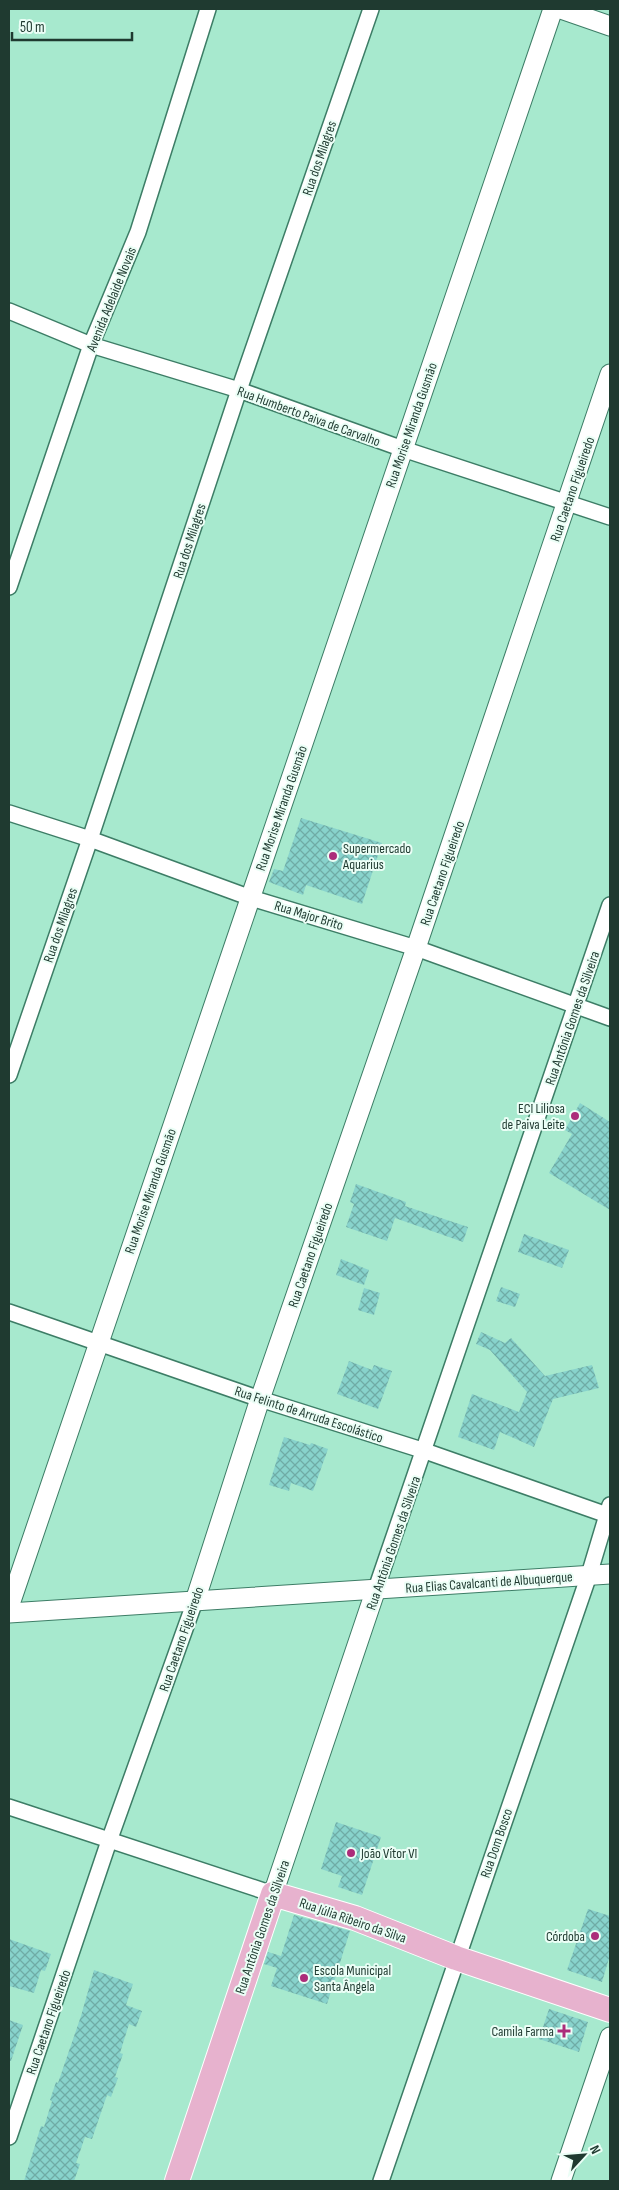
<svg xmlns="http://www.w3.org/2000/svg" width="619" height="2190" font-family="'Sofia Sans Condensed',sans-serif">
<defs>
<pattern id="building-cross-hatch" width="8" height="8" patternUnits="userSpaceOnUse" patternTransform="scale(1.25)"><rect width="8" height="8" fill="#88d3cc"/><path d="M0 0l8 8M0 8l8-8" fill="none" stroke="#6faca6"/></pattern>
</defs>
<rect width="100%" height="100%" fill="#a7e9ce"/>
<g fill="url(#building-cross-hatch)">
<path d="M301,818L382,843L362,904L306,885L303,895L269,882L274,869L283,871Z"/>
<path d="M580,1103L610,1122V1210L549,1173L572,1134L565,1130Z"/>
<path d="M356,1184L406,1202L405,1206L468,1227L463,1242L395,1218L387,1241L346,1227L354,1204L350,1202Z"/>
<path d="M524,1234L569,1250L562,1268L518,1252Z"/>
<path d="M341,1259L369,1270L364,1285L336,1275Z"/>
<path d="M501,1287L520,1294L515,1307L496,1301Z"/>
<path d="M364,1288L380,1293L374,1315L358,1310Z"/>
<path d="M481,1332L505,1343L511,1338L545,1376L592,1365L599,1388L553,1399L534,1447L500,1432L494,1450L458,1437L472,1394L519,1412L527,1392L490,1350L476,1344Z"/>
<path d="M349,1361L372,1370L374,1365L392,1371L378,1409L337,1394Z"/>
<path d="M284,1437L310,1445L311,1443L328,1449L313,1491L291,1483L289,1491L269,1485Z"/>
<path d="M336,1822L381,1837L362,1895L338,1887L342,1876L321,1869Z"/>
<path d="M588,1909L610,1916V1955L602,1982L567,1970Z"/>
<path d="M294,1915L350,1931L327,2004L271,1986L277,1968L264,1964L268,1952L281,1956Z"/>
<path d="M9,1939L51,1954L45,1971L41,1970L34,1993L9,1986Z"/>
<path d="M94,1970L133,1984L126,2005L142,2011L136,2027L129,2024L120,2053L123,2054L115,2077L118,2078L111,2097L107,2095L92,2139L85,2137L76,2163L80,2164L74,2181H24L41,2126L44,2127L52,2101L50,2100L56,2082L58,2083L81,2016Z"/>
<path d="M549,2009L588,2022L579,2052L539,2039Z"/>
<path d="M9,2020L23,2025L11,2061L9,2060Z"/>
</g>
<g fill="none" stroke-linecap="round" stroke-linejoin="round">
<g stroke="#3d7d66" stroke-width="18">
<g id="minor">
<path d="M9,311L91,345L239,390L403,449L610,517"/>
<path d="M9,587L91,345L138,232L208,9"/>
<path d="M9,813L90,839L251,898L416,948L610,1018"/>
<path d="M9,1075L90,839L239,390L371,9"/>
<path d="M9,1312L260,1399L425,1451L610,1516"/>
<path d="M376,1589L610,905"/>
<path d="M9,1807L273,1894"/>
<path d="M9,2137L109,1841L195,1601"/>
<path d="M381,2181L589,1575L610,1505"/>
</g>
</g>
<g stroke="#3d7d66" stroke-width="21">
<g id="tertiary">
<path d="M561,9L610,26"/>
<path d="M195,1601L260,1399L416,948L610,374"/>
<path d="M9,1607L553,9"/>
<path d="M9,1613L610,1574"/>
<path d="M273,1894L376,1589"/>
<path d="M561,2181L610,2037"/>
</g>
</g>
<g stroke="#fff" stroke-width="26">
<path id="primary" d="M177,2181L273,1894L355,1918L456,1958L610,2010"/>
</g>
<use href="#minor" stroke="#fff" stroke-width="15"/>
<use href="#tertiary" stroke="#fff" stroke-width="19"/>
<use href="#primary" stroke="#e7b2ce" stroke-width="24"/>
</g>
<g fill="#ac2c7a" stroke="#ebfef6" stroke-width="2">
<circle cx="333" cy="856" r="5"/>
<circle cx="575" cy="1116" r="5"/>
<circle cx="351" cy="1853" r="5"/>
<circle cx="595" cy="1936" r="5"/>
<circle cx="304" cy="1978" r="5"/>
<path d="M561.5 2023.5h5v5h5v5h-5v5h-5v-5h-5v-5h5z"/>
</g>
<g text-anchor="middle" stroke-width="4" stroke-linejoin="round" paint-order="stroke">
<g font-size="14" fill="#1f3a30" stroke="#ebfef6">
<text transform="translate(319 158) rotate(-71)" y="5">Rua dos Milagres</text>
<text transform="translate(111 299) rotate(-68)" y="5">Avenida Adelaide Novais</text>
<text transform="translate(309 416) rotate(20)" y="5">Rua Humberto Paiva de Carvalho</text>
<text transform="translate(411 425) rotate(-71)" y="5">Rua Morise Miranda Gusmão</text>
<text transform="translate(572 489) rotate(-71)" y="5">Rua Caetano Figueiredo</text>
<text transform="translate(189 541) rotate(-72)" y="5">Rua dos Milagres</text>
<text transform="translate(281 808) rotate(-71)" y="5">Rua Morise Miranda Gusmão</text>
<text transform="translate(442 873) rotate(-71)" y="5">Rua Caetano Figueiredo</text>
<text transform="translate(309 915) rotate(17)" y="5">Rua Major Brito</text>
<text transform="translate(60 925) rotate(-71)" y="5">Rua dos Milagres</text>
<text transform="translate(572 1018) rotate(-71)" y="5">Rua Antônia Gomes da Silveira</text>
<text transform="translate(150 1191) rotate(-71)" y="5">Rua Morise Miranda Gusmão</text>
<text transform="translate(310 1255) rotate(-71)" y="5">Rua Caetano Figueiredo</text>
<text transform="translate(309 1414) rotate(18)" y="5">Rua Felinto de Arruda Escolástico</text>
<text transform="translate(393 1543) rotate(-71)" y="5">Rua Antônia Gomes da Silveira</text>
<text transform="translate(489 1582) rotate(-4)" y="5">Rua Elias Cavalcanti de Albuquerque</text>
<text transform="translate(181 1639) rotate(-71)" y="5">Rua Caetano Figueiredo</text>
<text transform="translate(496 1843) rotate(-71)" y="5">Rua Dom Bosco</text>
<text transform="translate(353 1920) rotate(19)" y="5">Rua Júlia Ribeiro da Silva</text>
<text transform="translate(262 1927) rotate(-71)" y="5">Rua Antônia Gomes da Silveira</text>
<text transform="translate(48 2022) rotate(-71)" y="5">Rua Caetano Figueiredo</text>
</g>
<g font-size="14" fill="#1f3a30" stroke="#ebfef6" text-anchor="start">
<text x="343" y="853">Supermercado<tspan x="343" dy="16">Aquarius</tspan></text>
<text x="565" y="1113" text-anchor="end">ECI Liliosa<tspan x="565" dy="16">de Paiva Leite</tspan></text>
<text x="361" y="1858">João Vítor VI</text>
<text x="585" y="1941" text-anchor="end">Córdoba</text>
<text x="314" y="1975">Escola Municipal<tspan x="314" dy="16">Santa Ângela</tspan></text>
<text x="554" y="2036" text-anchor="end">Camila Farma</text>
</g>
</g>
<rect width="619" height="2190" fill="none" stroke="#1f3a30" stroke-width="20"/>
<g transform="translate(584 2155) rotate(64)" stroke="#ebfef6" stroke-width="4" paint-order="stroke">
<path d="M0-4L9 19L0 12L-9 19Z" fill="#1f3a30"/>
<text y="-8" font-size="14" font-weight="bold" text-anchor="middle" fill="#1f3a30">N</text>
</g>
<path d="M12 32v8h120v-8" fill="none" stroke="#1f3a30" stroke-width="2.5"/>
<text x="20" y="32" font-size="15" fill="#1f3a30" stroke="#ebfef6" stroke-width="4" paint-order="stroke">50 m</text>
</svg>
